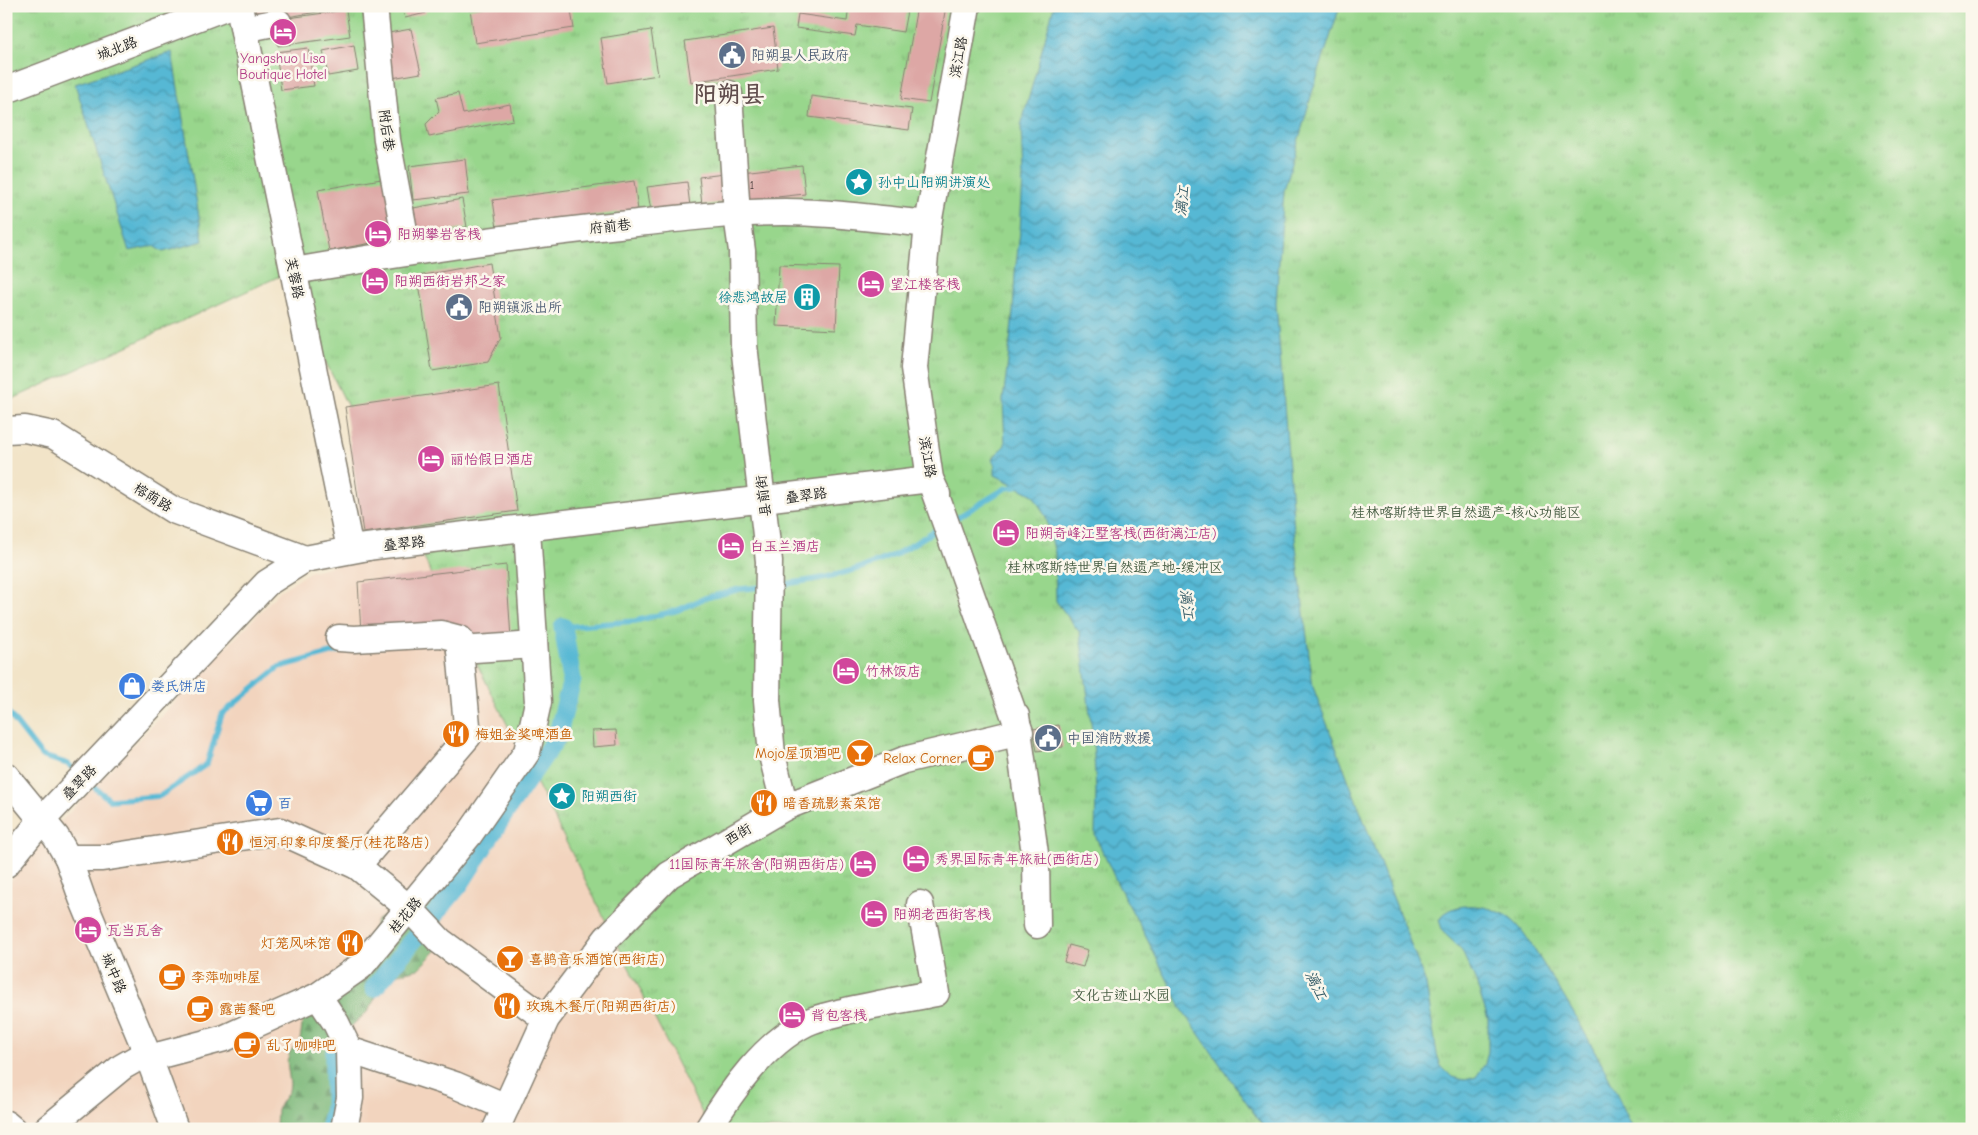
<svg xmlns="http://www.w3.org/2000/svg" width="1978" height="1135" font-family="'Comic Neue','LXGW WenKai TC',sans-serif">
<defs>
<pattern id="forest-firs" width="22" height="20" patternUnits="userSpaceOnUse" patternTransform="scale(1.25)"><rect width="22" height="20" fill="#7ab778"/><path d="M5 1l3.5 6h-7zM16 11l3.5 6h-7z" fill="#639462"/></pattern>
<pattern id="park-tufts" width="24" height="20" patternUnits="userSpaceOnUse" patternTransform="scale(1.25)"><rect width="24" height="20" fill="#98d68c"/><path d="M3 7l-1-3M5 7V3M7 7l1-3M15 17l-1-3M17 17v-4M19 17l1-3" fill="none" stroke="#82b778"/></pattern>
<pattern id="water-waves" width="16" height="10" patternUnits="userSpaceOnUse" patternTransform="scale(1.25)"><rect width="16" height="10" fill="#56b8d4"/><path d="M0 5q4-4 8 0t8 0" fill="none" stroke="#4695ab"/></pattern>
</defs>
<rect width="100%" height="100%" fill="#fbf7ec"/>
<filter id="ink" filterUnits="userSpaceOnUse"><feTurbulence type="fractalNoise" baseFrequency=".02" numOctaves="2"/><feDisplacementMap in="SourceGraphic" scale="10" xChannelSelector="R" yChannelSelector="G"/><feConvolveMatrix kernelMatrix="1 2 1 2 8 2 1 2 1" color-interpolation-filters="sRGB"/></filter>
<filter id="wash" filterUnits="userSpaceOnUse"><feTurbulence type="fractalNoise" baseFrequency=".0096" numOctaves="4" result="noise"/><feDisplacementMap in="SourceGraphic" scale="20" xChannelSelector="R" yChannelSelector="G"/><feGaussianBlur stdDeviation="1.12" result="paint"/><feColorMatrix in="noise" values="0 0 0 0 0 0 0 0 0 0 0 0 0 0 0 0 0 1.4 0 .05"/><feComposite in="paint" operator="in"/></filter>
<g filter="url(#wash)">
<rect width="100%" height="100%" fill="#f2e4c8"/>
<g fill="#f2d4be">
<path d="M557,539L713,1129H183L158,1054L39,1125L27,1128L6,1116V886L47,836L281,590L311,571L359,560Z"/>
<path d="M139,1064L170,1129H57Z"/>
</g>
<path fill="url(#forest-firs)" stroke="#4b6a4a" d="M519,784L463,871L443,915L436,951L418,969L401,973L391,977L378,993L368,1011L348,1029L335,1129H276L277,1109L289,1091L290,1084L287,1061L290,1052L300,1040L304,1012L313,1005L372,932L377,920L387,914L420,907Z"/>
<path fill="url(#park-tufts)" stroke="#5a7954" d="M6,6H1972V1129H710L282,275L6,402Z"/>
<g fill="url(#water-waves)" stroke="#396a78">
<path d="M1054,6H1340L1312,93L1284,191L1276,303L1294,530L1313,687L1426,984L1437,1054L1441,1066L1452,1077L1465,1080L1476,1077L1485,1064L1488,1051V1019L1476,982L1461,949L1443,932L1439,920C1441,917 1444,913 1447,912C1464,900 1496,907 1511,919C1524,929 1535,952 1544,965C1578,1018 1608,1072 1633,1129H1265L1183,1011L1145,935L1119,887L1095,835L1096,790L1093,739L1080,633L1056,601L1055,553L1046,517L1033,495L995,475V466L992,459L1005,445L1003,400L1008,361L1013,312L1015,273L1020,232L1023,178L1021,126Z"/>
<path d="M172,52L203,241L163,252L153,246L129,251L75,84Z"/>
</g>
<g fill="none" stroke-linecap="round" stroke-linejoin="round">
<g stroke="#56b8d4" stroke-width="5.5">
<path d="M953,520L1006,488L1016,487"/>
<path d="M775,585C815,581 857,572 894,555C910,547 925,536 941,527"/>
<path d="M563,627L635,621L678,610L705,598L740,589L763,587"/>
<path d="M6,710L42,756L68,764L78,773"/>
<path d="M88,782L110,800L160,796L207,764L222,714L279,667L346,649"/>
</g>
<g stroke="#56b8d4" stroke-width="19">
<path d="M374,988L460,884L510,805L557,737L572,680L563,627"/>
<path d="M329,1129L334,1108V1054"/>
</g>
</g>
<g id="blocks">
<g fill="#dda7a5">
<path d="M255,6H328L329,10L257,22Z"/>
<path d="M401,6H425L426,13L405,18Z"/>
<path d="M485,6H570L574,28L475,43L470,9Z"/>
<path d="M741,6H769V7L742,12Z"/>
<path d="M849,6H877L907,11L903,32L857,25L855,36L796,28L798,14L847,21Z"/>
<path d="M917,6H946L929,103L901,99Z"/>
<path d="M346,10L350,36L278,46L274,20Z"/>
<path d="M773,28L778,69L691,82L685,41Z"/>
<path d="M411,29L421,73L392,78L383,34Z"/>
<path d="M651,30L658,75L608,83L601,38Z"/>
<path d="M354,45L358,71L328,76L323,51Z"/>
<path d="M308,48L314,86L281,90L276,52Z"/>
<path d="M458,93L463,114L510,104L513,120L429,137L426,124L439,111L436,98Z"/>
<path d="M811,96L912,109L909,130L809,117Z"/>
<path d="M465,159L469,194L413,200L409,166Z"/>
<path d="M802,165L805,194L702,205L699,177Z"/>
<path d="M387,178L398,238L329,251L318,190Z"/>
<path d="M634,181L638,210L497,228L493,200Z"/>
<path d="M687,182L690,206L651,211L647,187Z"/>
<path d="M462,199L467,227L414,238L408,209Z"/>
<path d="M489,263L501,337L488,362L432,371L418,276Z"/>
<path d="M779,265L839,267L836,329L776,326Z"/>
<path d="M499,385L517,511L363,533L345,407Z"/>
<path d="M506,565L511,638L463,642L462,626L361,633L358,582Z"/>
<path d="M1059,725L1063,747L1037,751L1033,729Z"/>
<path d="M616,730L617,745L593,747L592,731Z"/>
<path d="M1069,945L1088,950L1083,967L1064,962Z"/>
</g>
</g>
</g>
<g filter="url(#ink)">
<use href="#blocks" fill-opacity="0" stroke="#878072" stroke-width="1"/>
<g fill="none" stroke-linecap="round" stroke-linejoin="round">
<g stroke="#878072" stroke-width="29">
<g id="minor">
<path d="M239,6L247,47"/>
<path d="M374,6L387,140L408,252"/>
<path d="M278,22L244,29L350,549L930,479L1020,732L904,760L785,807L669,875L607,938L546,1019L496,1129"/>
<path d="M6,90L228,6"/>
<path d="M729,94L737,215L742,251L744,345L769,561L767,700L772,755L785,807"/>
<path d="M294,271C402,253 510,236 619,225C674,219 730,212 785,212C832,212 880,219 928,224"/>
<path d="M6,430L25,429L53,435L173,510L305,559"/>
<path d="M937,494L930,479L914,368L928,224L967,6"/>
<path d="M339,638L354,639L441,634L460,639V650L534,645"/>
<path d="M1016,716L1036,861L1037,925"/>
<path d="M6,776L56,837L68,858L82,898L149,1058L175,1129"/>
<path d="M68,858H102L280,831L357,866L410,909L440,941L546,1019"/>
<path d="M6,864L42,820L267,583L305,559L368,547"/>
<path d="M357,866L468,736L460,650"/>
<path d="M318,996L336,1023L349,1050L350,1098L344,1129"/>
<path d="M349,1050L455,1085L506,1107"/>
<path d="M6,1124L12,1129"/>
<path d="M47,1129L122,1067L136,1059L149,1058L225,1038L318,996L361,966L469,835L527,752L538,702L527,530"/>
<path d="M708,1129C732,1090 764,1044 806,1023C818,1017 832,1015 846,1011C876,1004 906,999 936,993L920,904"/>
</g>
</g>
<use href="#minor" stroke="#fff" stroke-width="26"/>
</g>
</g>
<defs>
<g id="hotel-disc" transform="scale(1.4375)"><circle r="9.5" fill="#d1479c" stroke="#fbf7ec"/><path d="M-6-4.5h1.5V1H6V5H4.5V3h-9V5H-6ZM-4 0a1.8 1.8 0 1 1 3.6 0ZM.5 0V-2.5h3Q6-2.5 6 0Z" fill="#fff"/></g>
<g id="civic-disc" transform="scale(1.4375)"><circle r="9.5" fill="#5c6f8a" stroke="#fbf7ec"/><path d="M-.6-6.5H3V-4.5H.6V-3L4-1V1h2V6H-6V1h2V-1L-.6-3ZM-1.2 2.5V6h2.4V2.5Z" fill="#fff"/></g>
<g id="sight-disc" transform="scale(1.4375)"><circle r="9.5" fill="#0f9aa8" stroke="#fbf7ec"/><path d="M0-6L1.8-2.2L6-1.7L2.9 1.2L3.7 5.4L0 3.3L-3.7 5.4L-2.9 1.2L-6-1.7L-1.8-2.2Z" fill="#fff"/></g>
<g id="building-disc" transform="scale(1.4375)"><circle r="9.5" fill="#0f9aa8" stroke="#fbf7ec"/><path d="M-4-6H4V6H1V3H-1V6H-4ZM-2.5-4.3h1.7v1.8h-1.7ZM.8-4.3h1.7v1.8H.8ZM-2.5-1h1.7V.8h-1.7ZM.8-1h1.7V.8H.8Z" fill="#fff"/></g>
<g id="shop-disc" transform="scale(1.4375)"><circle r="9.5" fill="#3f7fe0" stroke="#fbf7ec"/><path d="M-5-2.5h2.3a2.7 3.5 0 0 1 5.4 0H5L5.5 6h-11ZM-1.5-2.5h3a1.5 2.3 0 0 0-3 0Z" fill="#fff"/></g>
<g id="restaurant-disc" transform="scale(1.4375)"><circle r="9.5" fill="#e8710a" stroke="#fbf7ec"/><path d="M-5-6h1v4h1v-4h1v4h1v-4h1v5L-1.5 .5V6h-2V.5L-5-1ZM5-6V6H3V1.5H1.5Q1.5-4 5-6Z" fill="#fff"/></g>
<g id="bar-disc" transform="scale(1.4375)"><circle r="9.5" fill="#e8710a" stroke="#fbf7ec"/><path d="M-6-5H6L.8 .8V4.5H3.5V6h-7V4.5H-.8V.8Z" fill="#fff"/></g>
<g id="cafe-disc" transform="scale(1.4375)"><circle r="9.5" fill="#e8710a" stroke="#fbf7ec"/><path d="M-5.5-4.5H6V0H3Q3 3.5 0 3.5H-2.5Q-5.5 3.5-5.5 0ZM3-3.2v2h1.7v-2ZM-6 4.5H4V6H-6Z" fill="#fff"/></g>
<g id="supermarket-disc" transform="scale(1.4375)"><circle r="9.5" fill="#3f7fe0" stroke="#fbf7ec"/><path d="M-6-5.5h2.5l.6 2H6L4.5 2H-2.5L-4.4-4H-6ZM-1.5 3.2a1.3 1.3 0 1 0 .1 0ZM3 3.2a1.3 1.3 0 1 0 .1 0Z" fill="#fff"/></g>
</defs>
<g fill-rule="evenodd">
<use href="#hotel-disc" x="283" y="32"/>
<use href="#civic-disc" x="732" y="55"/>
<use href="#sight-disc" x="859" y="182"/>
<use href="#hotel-disc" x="378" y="234"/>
<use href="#hotel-disc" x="375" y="281"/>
<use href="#hotel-disc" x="871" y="284"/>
<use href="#building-disc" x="807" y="297"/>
<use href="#civic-disc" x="459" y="307"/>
<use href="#hotel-disc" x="431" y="459"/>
<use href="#hotel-disc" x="1006" y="533"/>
<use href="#hotel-disc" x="731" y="546"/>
<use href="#hotel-disc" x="846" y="671"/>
<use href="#shop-disc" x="132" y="686"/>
<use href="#restaurant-disc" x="456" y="734"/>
<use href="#civic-disc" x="1048" y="738"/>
<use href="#bar-disc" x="860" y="753"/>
<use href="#cafe-disc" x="981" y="758"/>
<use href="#sight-disc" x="562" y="796"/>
<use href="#supermarket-disc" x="259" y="803"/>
<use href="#restaurant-disc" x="764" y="803"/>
<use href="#restaurant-disc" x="230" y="842"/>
<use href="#hotel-disc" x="916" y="859"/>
<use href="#hotel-disc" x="863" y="864"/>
<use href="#hotel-disc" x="874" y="914"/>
<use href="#hotel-disc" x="88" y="930"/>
<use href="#restaurant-disc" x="350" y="943"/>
<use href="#bar-disc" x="510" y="959"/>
<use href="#cafe-disc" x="172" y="977"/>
<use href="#restaurant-disc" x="507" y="1006"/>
<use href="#cafe-disc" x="200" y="1009"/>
<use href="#hotel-disc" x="792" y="1015"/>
<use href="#cafe-disc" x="247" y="1045"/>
</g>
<g text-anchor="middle" stroke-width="5" stroke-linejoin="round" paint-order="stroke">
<g font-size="11" fill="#4c3f3e">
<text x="752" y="189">1</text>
</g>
<g font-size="14" fill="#1c1c1c" stroke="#fbf7ec">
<text transform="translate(117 48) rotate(-21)" y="5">城北路</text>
<text transform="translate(958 57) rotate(-80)" y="5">滨江路</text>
<text transform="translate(387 130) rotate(82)" y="5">附后巷</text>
<text transform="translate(610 226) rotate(-6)" y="5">府前巷</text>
<text transform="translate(295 278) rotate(78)" y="5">芙蓉路</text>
<text transform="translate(928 457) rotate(80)" y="5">滨江路</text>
<text transform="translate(806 495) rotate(-8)" y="5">叠翠路</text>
<text transform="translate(763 496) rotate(-97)" y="5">县前街</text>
<text transform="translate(153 497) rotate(31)" y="5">榕荫路</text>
<text transform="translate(404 543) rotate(-6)" y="5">叠翠路</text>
<text transform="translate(79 782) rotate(-46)" y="5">叠翠路</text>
<text transform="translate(738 834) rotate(-31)" y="5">西街</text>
<text transform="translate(405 915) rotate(-50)" y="5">桂花路</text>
<text transform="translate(114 973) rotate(67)" y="5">城中路</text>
</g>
<g font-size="14" fill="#4e5e75" stroke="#fbf7ec" text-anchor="start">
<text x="751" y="60">阳朔县人民政府</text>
<text x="478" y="312">阳朔镇派出所</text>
<text x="1067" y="743">中国消防救援</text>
</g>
<g font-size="14" fill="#b23c85" stroke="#fbf7ec" text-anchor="start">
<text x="283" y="63" text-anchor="middle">Yangshuo Lisa<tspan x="283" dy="16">Boutique Hotel</tspan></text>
<text x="397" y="239">阳朔攀岩客栈</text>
<text x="394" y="286">阳朔西街岩邦之家</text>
<text x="890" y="289">望江楼客栈</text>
<text x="450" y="464">丽怡假日酒店</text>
<text x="1025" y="538">阳朔奇峰江墅客栈(西街漓江店)</text>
<text x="750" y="551">白玉兰酒店</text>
<text x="865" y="676">竹林饭店</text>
<text x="935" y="864">秀界国际青年旅社(西街店)</text>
<text x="844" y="869" text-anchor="end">11国际青年旅舍(阳朔西街店)</text>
<text x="893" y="919">阳朔老西街客栈</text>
<text x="107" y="935">瓦当瓦舍</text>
<text x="811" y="1020">背包客栈</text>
</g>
<g font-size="14" fill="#0d838f" stroke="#fbf7ec" text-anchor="start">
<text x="878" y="187">孙中山阳朔讲演处</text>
<text x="788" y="302" text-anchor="end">徐悲鸿故居</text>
<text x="581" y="801">阳朔西街</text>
</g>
<g font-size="14" fill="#475d43" stroke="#fbf7ec">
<text x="1466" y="517">桂林喀斯特世界自然遗产-核心功能区</text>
<text x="1115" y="572">桂林喀斯特世界自然遗产地-缓冲区</text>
<text x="1121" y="1000">文化古迹山水园</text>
</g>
<g font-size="14" fill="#366cbe" stroke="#fbf7ec" text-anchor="start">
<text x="151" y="691">娄氏饼店</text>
<text x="278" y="808">百</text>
</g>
<g font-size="14" fill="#c56008" stroke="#fbf7ec" text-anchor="start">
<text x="475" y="739">梅姐金奖啤酒鱼</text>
<text x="841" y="758" text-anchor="end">Mojo屋顶酒吧</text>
<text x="962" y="763" text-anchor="end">Relax Corner</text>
<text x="783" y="808">暗香疏影素菜馆</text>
<text x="249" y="847">恒河·印象印度餐厅(桂花路店)</text>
<text x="331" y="948" text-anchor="end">灯笼风味馆</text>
<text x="529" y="964">喜鹊音乐酒馆(西街店)</text>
<text x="191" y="982">李萍咖啡屋</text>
<text x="526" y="1011">玫瑰木餐厅(阳朔西街店)</text>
<text x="219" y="1014">露茜餐吧</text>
<text x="266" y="1050">乱了咖啡吧</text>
</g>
<g font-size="15" font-style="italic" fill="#335a66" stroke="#fbf7ec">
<text transform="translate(1182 201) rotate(-83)" y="5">漓江</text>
<text transform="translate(1187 604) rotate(83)" y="5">漓江</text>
<text transform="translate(1316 985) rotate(64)" y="5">漓江</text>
</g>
<g font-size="24" font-weight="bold" fill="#604d4c" stroke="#fbf7ec">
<text x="729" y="102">阳朔县</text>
</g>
</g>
<rect width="1978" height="1135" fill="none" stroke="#fbf7ec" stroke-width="25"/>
</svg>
